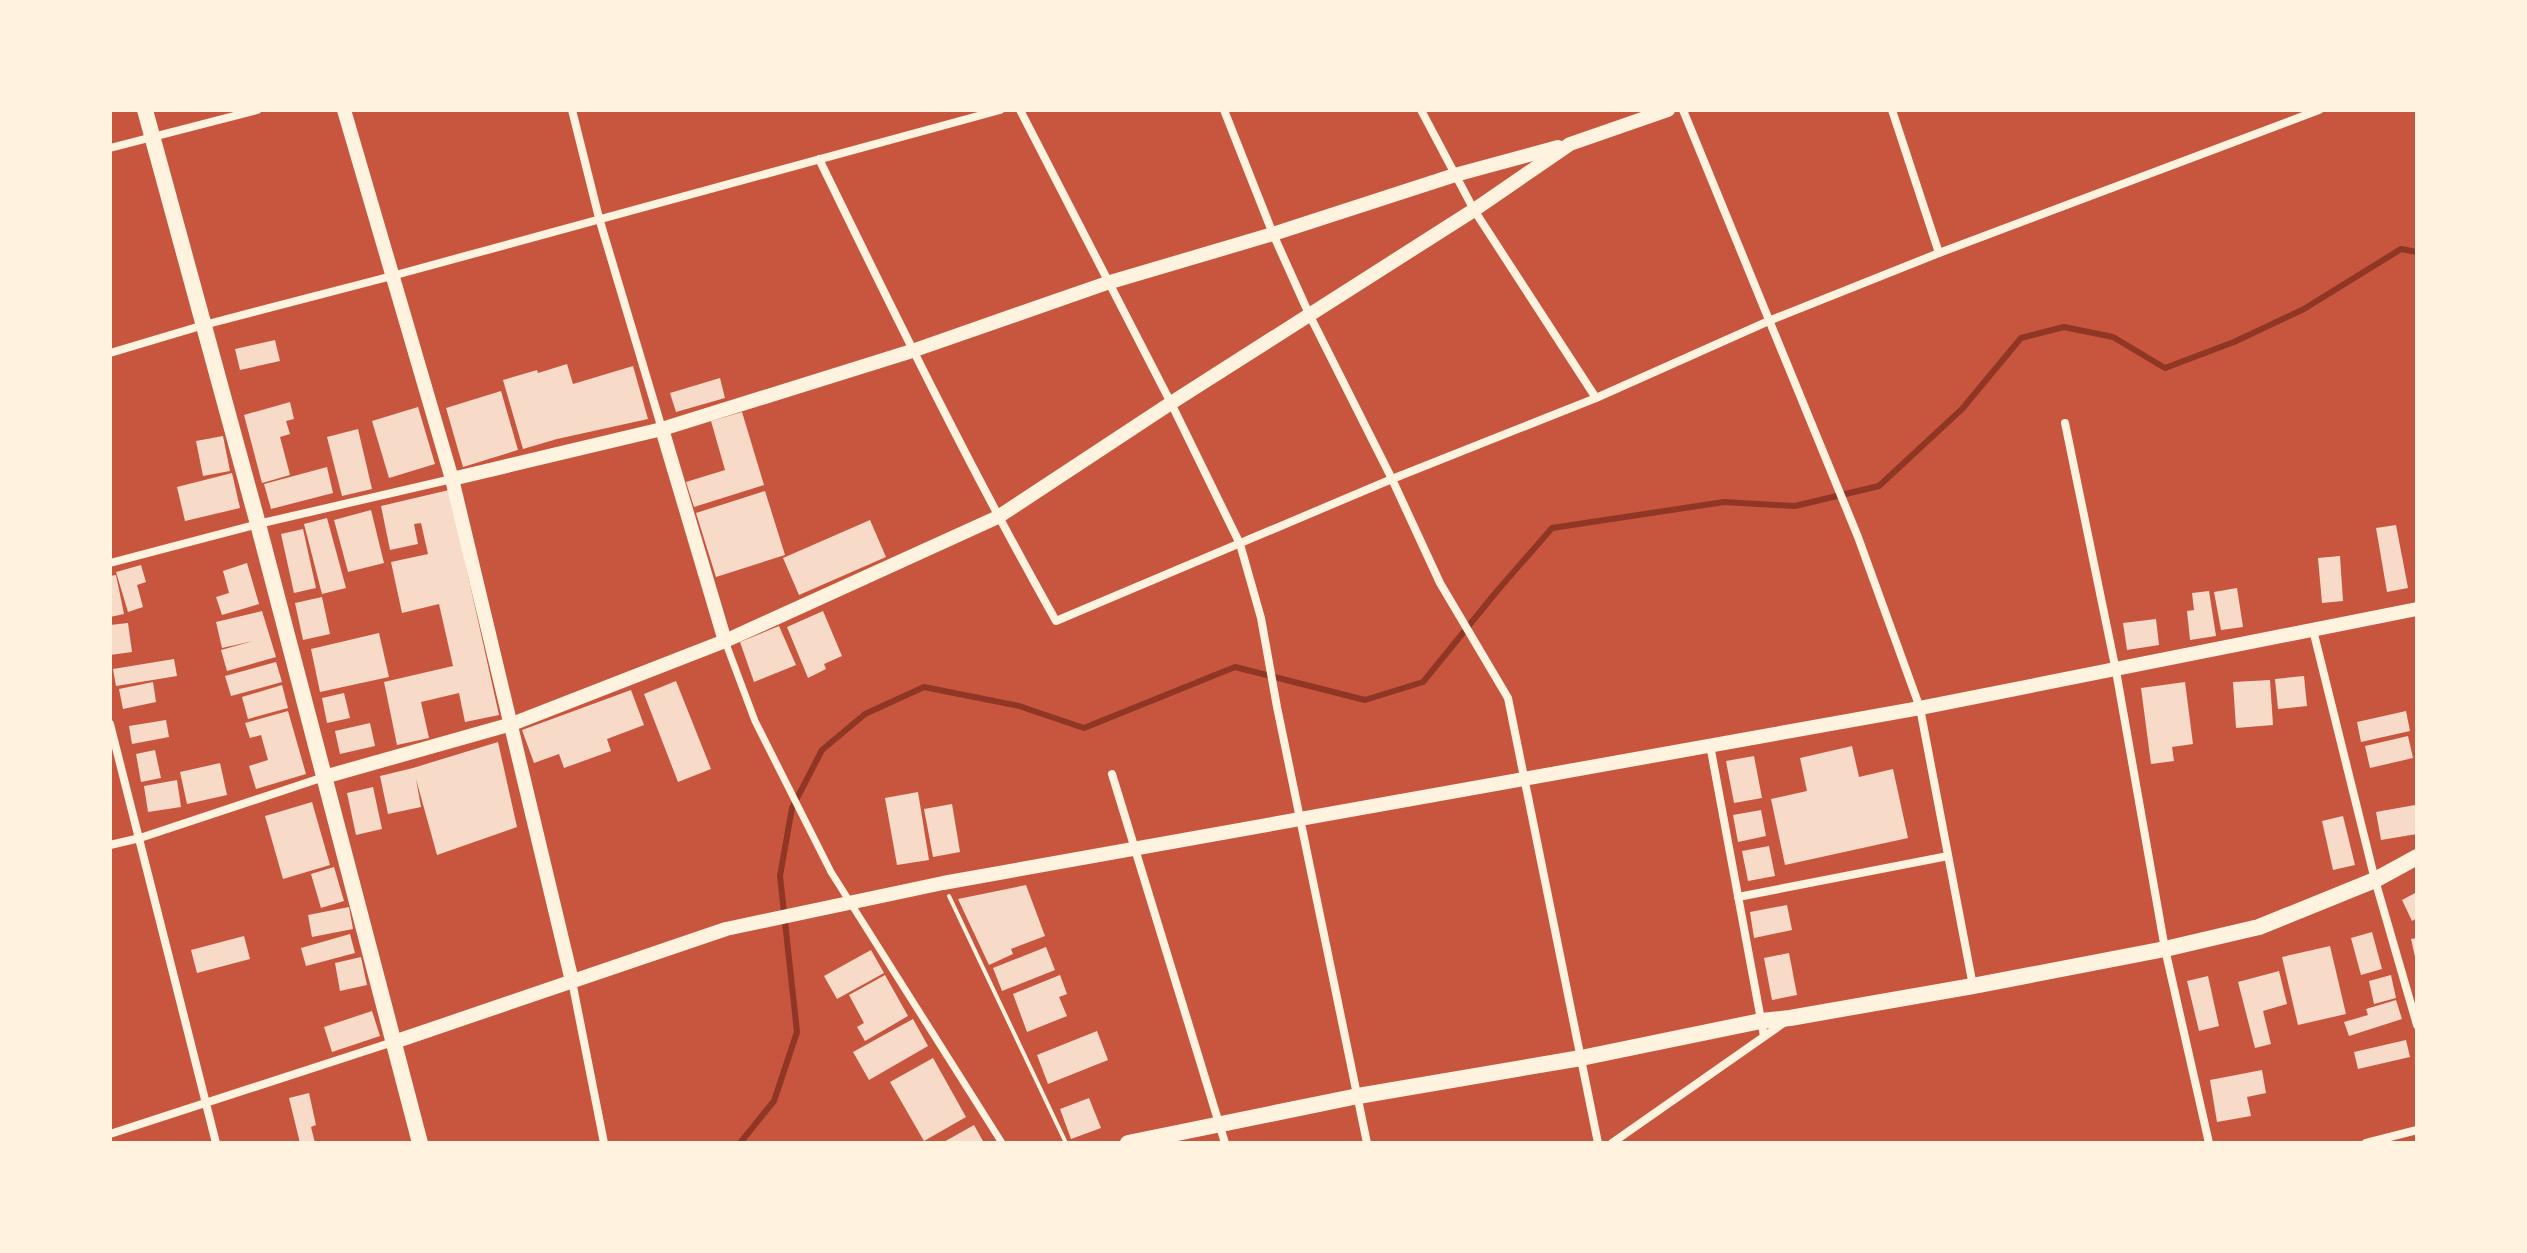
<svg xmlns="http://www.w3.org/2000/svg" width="2527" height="1253" font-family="Jost,sans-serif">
<rect width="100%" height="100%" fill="#c8553d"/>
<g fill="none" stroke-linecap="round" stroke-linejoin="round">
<path stroke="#8f3625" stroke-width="6" d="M740,1143L774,1101L797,1032L780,876L792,808L822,750L865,714L924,687L1019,706L1084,728L1235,667L1365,700L1423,682L1497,591L1552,528L1724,502L1795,506L1879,486L1962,409L2021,338L2064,327L2113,337L2165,368L2234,342L2304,309L2401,249L2417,252"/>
</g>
<g fill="#f7dbc8">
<path d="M275,340L280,361L240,370L235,349Z"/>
<path d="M567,364L573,384L633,366L648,419L557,439L523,449L503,380L537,370L538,373Z"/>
<path d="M720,378L725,398L676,412L670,393Z"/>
<path d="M501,391L518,450L463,467L446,408Z"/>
<path d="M290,402L294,419L286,421L290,434L280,437L290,475L262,483L244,415Z"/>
<path d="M418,407L435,464L389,478L372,421Z"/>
<path d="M742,412L764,485L694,507L686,482L725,470L711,421Z"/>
<path d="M358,429L372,489L342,496L327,437Z"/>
<path d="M223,436L230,471L203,476L196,441Z"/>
<path d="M327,467L333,493L271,509L264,484Z"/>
<path d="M232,473L240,508L185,521L177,487Z"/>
<path d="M449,490L499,715L465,722L459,693L421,702L429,738L397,745L384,682L453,666L439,604L402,613L391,562L428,554L421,523L414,524L418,544L390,550L381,506Z"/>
<path d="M765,491L785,555L716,577L696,513Z"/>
<path d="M371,510L384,563L348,572L334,520Z"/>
<path d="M327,518L346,588L322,594L304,524Z"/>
<path d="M870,520L886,557L799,595L783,558Z"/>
<path d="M2396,525L2408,588L2387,592L2376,528Z"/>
<path d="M303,529L316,588L294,593L281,534Z"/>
<path d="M2340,556L2343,601L2322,603L2318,558Z"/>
<path d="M247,563L259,604L222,615L216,597L229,593L223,571Z"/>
<path d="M141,565L146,582L137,585L143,607L128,612L116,572Z"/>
<path d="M116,575L124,614L110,617V576Z"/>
<path d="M2237,588L2243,627L2221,630L2214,592Z"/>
<path d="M2209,591L2216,636L2190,640L2187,611L2194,610L2192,593Z"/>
<path d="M322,597L330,634L303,640L295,603Z"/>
<path d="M262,611L276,657L227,671L221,650L253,641L222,648L216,622Z"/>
<path d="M823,611L842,656L824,664L826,669L808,678L787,627Z"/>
<path d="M2156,619L2159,645L2127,650L2123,623Z"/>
<path d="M128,623L132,652L110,655V625Z"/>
<path d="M779,626L796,665L754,682L740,642Z"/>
<path d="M379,633L389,677L320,692L311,649Z"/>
<path d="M174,659L177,676L116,686L113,669Z"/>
<path d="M276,662L282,682L231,696L225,676Z"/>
<path d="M2304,676L2307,706L2278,709L2275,679Z"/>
<path d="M2270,680L2273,725L2236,728L2233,682Z"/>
<path d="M676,681L711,769L678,782L644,694Z"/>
<path d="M153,682L156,702L123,709L119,689Z"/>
<path d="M2185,682L2193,744L2172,747L2174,761L2151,764L2141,688Z"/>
<path d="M282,685L288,708L248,719L242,697Z"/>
<path d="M631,690L644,725L607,739L611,751L564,768L559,754L534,763L522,730Z"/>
<path d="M344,693L350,718L327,723L322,698Z"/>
<path d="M288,711L306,774L256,789L249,766L268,760L261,735L250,738L245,723Z"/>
<path d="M2406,711L2410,731L2361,742L2357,722Z"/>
<path d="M166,720L169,737L132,744L129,726Z"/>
<path d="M370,723L375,746L340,754L335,731Z"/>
<path d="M2408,736L2413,758L2370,768L2365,746Z"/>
<path d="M498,742L517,827L437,855L416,779L421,807L388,814L380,776L413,768Z"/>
<path d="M1852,746L1859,777L1893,769L1908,838L1785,865L1771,799L1807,791L1800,758Z"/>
<path d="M155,750L161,778L141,782L136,754Z"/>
<path d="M1754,756L1762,798L1734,803L1726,761Z"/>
<path d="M220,763L227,795L187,804L180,772Z"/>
<path d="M177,780L181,807L148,812L144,786Z"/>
<path d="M373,787L382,829L356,835L347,793Z"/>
<path d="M918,792L929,860L897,865L885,798Z"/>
<path d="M312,802L330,865L283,879L265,816Z"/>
<path d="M952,804L960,852L933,857L924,809Z"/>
<path d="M2415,805L2417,834L2381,840L2376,812Z"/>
<path d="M1761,810L1766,836L1738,842L1733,815Z"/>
<path d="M2343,816L2355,865L2333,870L2322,821Z"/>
<path d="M1769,846L1775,876L1748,881L1742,851Z"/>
<path d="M334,867L344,901L321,908L311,874Z"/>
<path d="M1026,885L1045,936L1011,949L1013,954L989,965L958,899Z"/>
<path d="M2417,892V918L2412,921L2402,900Z"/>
<path d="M1787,905L1792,930L1754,938L1750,912Z"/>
<path d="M349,907L353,929L312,937L308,915Z"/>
<path d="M2372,932L2382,969L2361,975L2351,938Z"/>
<path d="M350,934L355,953L306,966L301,948Z"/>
<path d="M244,936L250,959L197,973L191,950Z"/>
<path d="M2417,938V961H2416L2411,939Z"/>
<path d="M2330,946L2346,1014L2298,1025L2282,957Z"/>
<path d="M1046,947L1055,970L1002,991L993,968Z"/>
<path d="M871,950L884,973L837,999L824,976Z"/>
<path d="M1789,953L1797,995L1772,1000L1764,958Z"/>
<path d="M361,957L367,985L340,991L335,963Z"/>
<path d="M2279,971L2287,1004L2263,1011L2271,1044L2255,1048L2238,982Z"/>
<path d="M885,975L908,1016L865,1041L857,1027L864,1023L849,995Z"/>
<path d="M1060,975L1067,994L1059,997L1067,1016L1027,1032L1013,994Z"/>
<path d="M2391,975L2396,998L2374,1004L2369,981Z"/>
<path d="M2208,976L2219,1026L2199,1031L2187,981Z"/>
<path d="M2396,1000L2402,1019L2349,1036L2344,1022L2368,1015L2366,1009Z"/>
<path d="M372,1011L380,1036L332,1052L324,1027Z"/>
<path d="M913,1019L928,1046L869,1080L853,1052Z"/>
<path d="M1097,1031L1108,1060L1048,1084L1037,1055Z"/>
<path d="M2406,1040L2410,1057L2358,1069L2354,1052Z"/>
<path d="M933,1058L966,1117L924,1141L890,1082Z"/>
<path d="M2262,1070L2266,1093L2247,1097L2251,1116L2217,1122L2210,1080Z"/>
<path d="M309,1093L316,1125L311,1127L315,1143H300L289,1098Z"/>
<path d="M1089,1098L1101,1128L1071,1139L1060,1109Z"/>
<path d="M974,1125L984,1143H942Z"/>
</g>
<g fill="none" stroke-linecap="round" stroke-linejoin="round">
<path stroke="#fff3e0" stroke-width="4" d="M949,896L1066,1143"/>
<path stroke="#fff3e0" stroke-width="7" d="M725,641L755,721L831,872L1002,1143"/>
<g stroke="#fff3e0" stroke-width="8">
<path d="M572,110L599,218L662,429"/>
<path d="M1020,110L1171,403L1240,544L1261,618L1277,707L1367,1143"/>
<path d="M1224,110L1273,234L1309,314L1392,479L1440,583L1508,698L1598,1143"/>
<path d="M1421,110L1474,210L1596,398"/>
<path d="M1683,110L1858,537L1920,708L1973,986"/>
<path d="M1892,110L1939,253"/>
<path d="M110,148L257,110"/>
<path d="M819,159C895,315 971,470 1056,621L1392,479L1596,398L1771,320L1939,253L2319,110"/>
<path d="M110,353L204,325L392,276L1000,110"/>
<path d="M2065,423L2116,671L2165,949L2209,1143"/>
<path d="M110,563L258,524L452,479"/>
<path d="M2313,630L2375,880L2417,1025"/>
<path d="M110,724L216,1143"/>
<path d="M1710,745L1764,1036"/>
<path d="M1112,774L1225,1143"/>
<path d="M110,845L140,838L324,777"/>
<path d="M1738,897L1948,856"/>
<path d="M572,981L604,1143"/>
<path d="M110,1134L393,1042"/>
<path d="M1612,1143L1785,1022"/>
<path d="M2366,1143L2417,1130"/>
</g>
<g stroke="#fff3e0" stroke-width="14">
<path d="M344,110L452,479L572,981"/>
<path d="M662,429L725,641"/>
<path d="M452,479L662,429L912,351L1107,283L1273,234L1455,175L1558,147"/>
<path d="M324,777L512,724L725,641L998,517L1171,403L1474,210L1570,144L1668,110"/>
<path d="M394,1042L726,929L943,883L1920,708L2417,609"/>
</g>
<g stroke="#fff3e0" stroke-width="16">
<path d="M145,110L258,524L420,1143"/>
<path d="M1128,1143L1358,1096L1581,1058L1761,1021L1790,1018L1973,986L2165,949L2259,927L2375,880L2417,857"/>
</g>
</g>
<rect width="2527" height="1253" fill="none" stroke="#fff3e0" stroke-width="224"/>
</svg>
